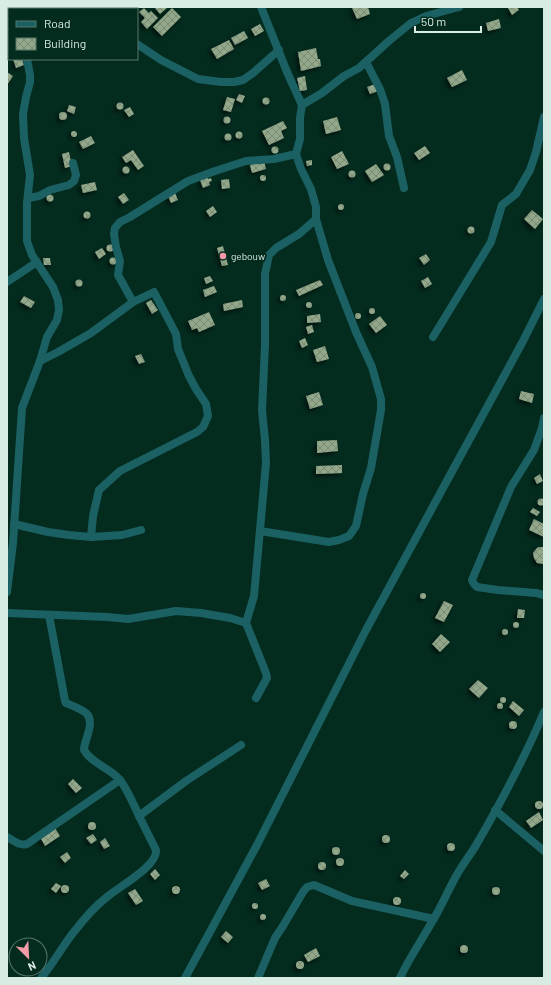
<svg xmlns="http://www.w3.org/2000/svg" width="551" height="985" font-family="Barlow,sans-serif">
<defs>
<pattern id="building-cross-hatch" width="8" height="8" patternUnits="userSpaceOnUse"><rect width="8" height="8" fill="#93a88a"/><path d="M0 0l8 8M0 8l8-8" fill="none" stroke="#7a8b75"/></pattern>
<filter id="shadow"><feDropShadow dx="-2.5" dy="2.5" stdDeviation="2" flood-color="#0009"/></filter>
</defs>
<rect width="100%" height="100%" fill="#032b1e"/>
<g fill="url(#building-cross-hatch)" filter="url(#shadow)">
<path d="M156,7H168L160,14L155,8Z"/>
<path d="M355,7H368L370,14L357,19L352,8Z"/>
<path d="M510,7H517L519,10L512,15L508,8Z"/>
<path d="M144,8L149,13L151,11L158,18L147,29L141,22L145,18L139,12Z"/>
<path d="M172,8L181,17L162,36L153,27Z"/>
<path d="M499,19L501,28L488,31L486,23Z"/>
<path d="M260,24L264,31L255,36L251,29Z"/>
<path d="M244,31L248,38L235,45L231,38Z"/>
<path d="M229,40L234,49L217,59L211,49Z"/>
<path d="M316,48L318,59H320L321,66L301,71L298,52Z"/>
<path d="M13,59H22L24,65L16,68Z"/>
<path d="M462,70L467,80L452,87L447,78Z"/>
<path d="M7,72L13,76L7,85Z"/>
<path d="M305,76L307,90L300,91L297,78Z"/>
<path d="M375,84L378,91L370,94L367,87Z"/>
<path d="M239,94L245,96L242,103L236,100Z"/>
<path d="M227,97L235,99L231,112L223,110Z"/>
<circle cx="266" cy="101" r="3.5"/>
<circle cx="120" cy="106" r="3.5"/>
<path d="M69,105L76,107L74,114L67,111Z"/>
<path d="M130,107L134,114L129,117L124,110Z"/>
<circle cx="63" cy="116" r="4"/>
<circle cx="227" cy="120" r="3.5"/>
<path d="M337,117L341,130L326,134L323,121Z"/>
<path d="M283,121L287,128L281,131L284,138L269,145L262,131Z"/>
<circle cx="74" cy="134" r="3"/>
<circle cx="239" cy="135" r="3.5"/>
<circle cx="228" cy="137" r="3.5"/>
<path d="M91,136L95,143L83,149L79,142Z"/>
<path d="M425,146L430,153L419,160L414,153Z"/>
<circle cx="275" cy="150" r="3.5"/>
<path d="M133,150L144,166L138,170L131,160L126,163L122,157Z"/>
<path d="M342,151L349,164L337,169L331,157Z"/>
<path d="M69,152L72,166L65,168L62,154Z"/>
<path d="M312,160V165L307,166L306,161Z"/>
<path d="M264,161L266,169L252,173L250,165Z"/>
<circle cx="387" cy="167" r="3.5"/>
<path d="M376,164L384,175L372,182L365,171Z"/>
<circle cx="126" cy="170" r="3.5"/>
<circle cx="352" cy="174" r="3.5"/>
<circle cx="263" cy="178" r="3"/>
<path d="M207,177L208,179L211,178L212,181L209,182L210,185L203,188L200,180Z"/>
<path d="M229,179L230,188L222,189L221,180Z"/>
<path d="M95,182L97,190L83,193L81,185Z"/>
<path d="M124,193L129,200L123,204L118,197Z"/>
<path d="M175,193L178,200L171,203L168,196Z"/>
<circle cx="50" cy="198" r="3.5"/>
<circle cx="341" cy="207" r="3"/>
<path d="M213,206L217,212L210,217L206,211Z"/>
<path d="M532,210L543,219L535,229L524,219Z"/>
<circle cx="87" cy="215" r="3.5"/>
<circle cx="471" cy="230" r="3.5"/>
<circle cx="110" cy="248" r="3.5"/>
<path d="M223,246L228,265L222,266L217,248Z"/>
<path d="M102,248L106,254L99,259L95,252Z"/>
<path d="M426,254L430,260L424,265L419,258Z"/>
<circle cx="113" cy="261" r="3.5"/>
<path d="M43,258H50L51,265H44Z"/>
<path d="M210,276L213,281L206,284L204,278Z"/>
<path d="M428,277L432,284L425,288L421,281Z"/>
<circle cx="79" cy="283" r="3.5"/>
<path d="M320,280L323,285L299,296L296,290Z"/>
<path d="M214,286L217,292L205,297L203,290Z"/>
<circle cx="283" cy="298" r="3"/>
<path d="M24,296L35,302L31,308L20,302Z"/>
<path d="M151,300L158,310L152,314L146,303Z"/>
<path d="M242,300L243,307L224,311L223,304Z"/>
<circle cx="309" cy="305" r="3"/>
<circle cx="372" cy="311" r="3"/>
<path d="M209,312L215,325L199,332L197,328L192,330L188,321Z"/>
<circle cx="358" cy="316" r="3"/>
<path d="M320,314L321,322L307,323V316Z"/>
<path d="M380,316L387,325L376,333L369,324Z"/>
<path d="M312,325L314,332L308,334L306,327Z"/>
<path d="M305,338L308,345L302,348L299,341Z"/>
<path d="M325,346L329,359L317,362L313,350Z"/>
<path d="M141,354L145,362L139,364L135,356Z"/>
<path d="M521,391L534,394L532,403L519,399Z"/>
<path d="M319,392L323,405L310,409L306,396Z"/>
<path d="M337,440L338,451L317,453V441Z"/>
<path d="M342,465V473L316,474V466Z"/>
<path d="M540,474L543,481L537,484L534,478Z"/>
<circle cx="541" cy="502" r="3.5"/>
<path d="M533,508L540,512L537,516L530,512Z"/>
<path d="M534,519L544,524V537L529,530Z"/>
<path d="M539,547H544V563L543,564L537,563L534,558L533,553L537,548Z"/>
<circle cx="423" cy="596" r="3"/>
<path d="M444,601L453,605L444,622L435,618Z"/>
<path d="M518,609L525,610L524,618H517Z"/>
<circle cx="516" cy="625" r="3"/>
<circle cx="505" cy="632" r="3"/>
<path d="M441,634L450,642L440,652L432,644Z"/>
<path d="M478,680L488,688L479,698L469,689Z"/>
<circle cx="503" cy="700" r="3"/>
<path d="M513,701L524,710L519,716L509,707Z"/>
<circle cx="500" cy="706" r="3"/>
<circle cx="513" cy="725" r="4"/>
<path d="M73,779L82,788L76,793L68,784Z"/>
<circle cx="539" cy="805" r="4"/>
<path d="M539,812L543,820L531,828L526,821Z"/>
<circle cx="92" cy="826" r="4"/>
<path d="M55,828L60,836L45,846L40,837Z"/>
<path d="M93,834L97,840L91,844L86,838Z"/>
<circle cx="386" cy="839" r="4"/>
<path d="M105,838L110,846L104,849L100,842Z"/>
<circle cx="451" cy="847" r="4"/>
<circle cx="336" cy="851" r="4"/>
<path d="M67,852L71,858L65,863L60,857Z"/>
<circle cx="340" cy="862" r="4"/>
<circle cx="322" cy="866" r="4"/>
<path d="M155,869L160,875L155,880L150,874Z"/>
<path d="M405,870L409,874L404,879L400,876Z"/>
<path d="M266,879L270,886L262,890L258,883Z"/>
<path d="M56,883L61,886L56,893L51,889Z"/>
<circle cx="65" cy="889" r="4"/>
<circle cx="176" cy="890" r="4"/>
<circle cx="496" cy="891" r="4"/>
<path d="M135,889L143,901L136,905L128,893Z"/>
<circle cx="397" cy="901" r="4"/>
<circle cx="255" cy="906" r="3"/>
<circle cx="263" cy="917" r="3"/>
<path d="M226,931L233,937L228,943L221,937Z"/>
<circle cx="464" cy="949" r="4"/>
<path d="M316,948L320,956L308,962L304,955Z"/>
<circle cx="300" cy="965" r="4"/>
</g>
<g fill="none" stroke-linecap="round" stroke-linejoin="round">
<g stroke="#1b6063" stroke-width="8">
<path d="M97,7L99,9"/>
<path d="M261,7L287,72L302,105"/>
<path d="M35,9L36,7"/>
<path d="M137,44L161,60L198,79L221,82H234L243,80L253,73L279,50"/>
<path d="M7,50L9,48"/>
<path d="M366,62L380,89L385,104L389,136L397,157L404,188"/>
<path d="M28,198L39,196L50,190L69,185L74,181L76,175L73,163"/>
<path d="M7,282L37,262"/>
<path d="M433,337L491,242L502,205L516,194L530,170L536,152L544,117"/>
<path d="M40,361L58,352L91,333L133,302L118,275L120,261L116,247L114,234L115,228L120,222L130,217L188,181L215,171L246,161L274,159L296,154"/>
<path d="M544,418L542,428L534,450L511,487L472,580L474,584L477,587L498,590L536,593L544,595"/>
<path d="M14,524L48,532L69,535L91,537L122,535L141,530"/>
<path d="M260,531L329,542L339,540L349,536L356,526L363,494L371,468L381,410V399L372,367L356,332L328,260L316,219"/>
<path d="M91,537L93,516L99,490L120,471L197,432L203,427L208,416L206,404L196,389L189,376L178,349L176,334L154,292L133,302"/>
<path d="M7,592L13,543L22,408L40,361L47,337L57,320L59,310L58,300L53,287L32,255L27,241V203L30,175L24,138L23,114L26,97L30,82V75L27,59"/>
<path d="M7,613L107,617L128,619L176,611L201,613L230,618L246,623"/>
<path d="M49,615L65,701L66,703C73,706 81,709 86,713C96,722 84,740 84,750C92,764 110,768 120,780C127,789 134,805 139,816"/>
<path d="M256,698L267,678L266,673L246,623L254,596L266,463L265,440L262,411L265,345V274L269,255L276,248L299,234L307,227L316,219V207L311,189L301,169L296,154L300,139V118L302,105L322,93L344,76L359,68L390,40L411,23L426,16L459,7"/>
<path d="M495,810L544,851"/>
<path d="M7,837C14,841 19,846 27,844L120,780"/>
<path d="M41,978C53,964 62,947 73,933C83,920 94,907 107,897C118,887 158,866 156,850L139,816L186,781L241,745"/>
<path d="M185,978L257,845L366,630L449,477L522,343L544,299"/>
<path d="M258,978L275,938L283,926L303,892L307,887L314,885L352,901L434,919"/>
<path d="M400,978C409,958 422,940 433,920C441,907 447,893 454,880C460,868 468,858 475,847C500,804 525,757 544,712"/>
</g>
</g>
<circle fill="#f39aa7" stroke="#032b1e" stroke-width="1.5" cx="223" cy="256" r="4"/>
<g text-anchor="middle" stroke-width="4" stroke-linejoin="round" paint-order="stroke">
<g font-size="10" fill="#d8ece3" stroke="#032b1e" text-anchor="start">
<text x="231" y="260">gebouw</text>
</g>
</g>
<rect width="551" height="985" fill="none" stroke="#d8ece3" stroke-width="16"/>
<rect x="8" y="8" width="130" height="52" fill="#032b1e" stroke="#58786d"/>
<rect x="16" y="21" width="20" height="6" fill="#1b6063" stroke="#58786d"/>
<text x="44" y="28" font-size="12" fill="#d8ece3">Road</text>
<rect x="16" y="38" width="20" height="12" fill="url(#building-cross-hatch)" stroke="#58786d"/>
<text x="44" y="48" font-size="12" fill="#d8ece3">Building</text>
<g transform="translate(28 957) rotate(156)"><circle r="19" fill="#032b1e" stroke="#58786d"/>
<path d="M0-3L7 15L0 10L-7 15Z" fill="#f39aa7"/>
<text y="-6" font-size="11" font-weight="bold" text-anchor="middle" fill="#d8ece3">N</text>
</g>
<path d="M415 26v6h66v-6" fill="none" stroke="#d8ece3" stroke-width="2"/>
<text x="421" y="26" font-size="12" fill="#d8ece3" stroke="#032b1e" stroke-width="3" paint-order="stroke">50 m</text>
</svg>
